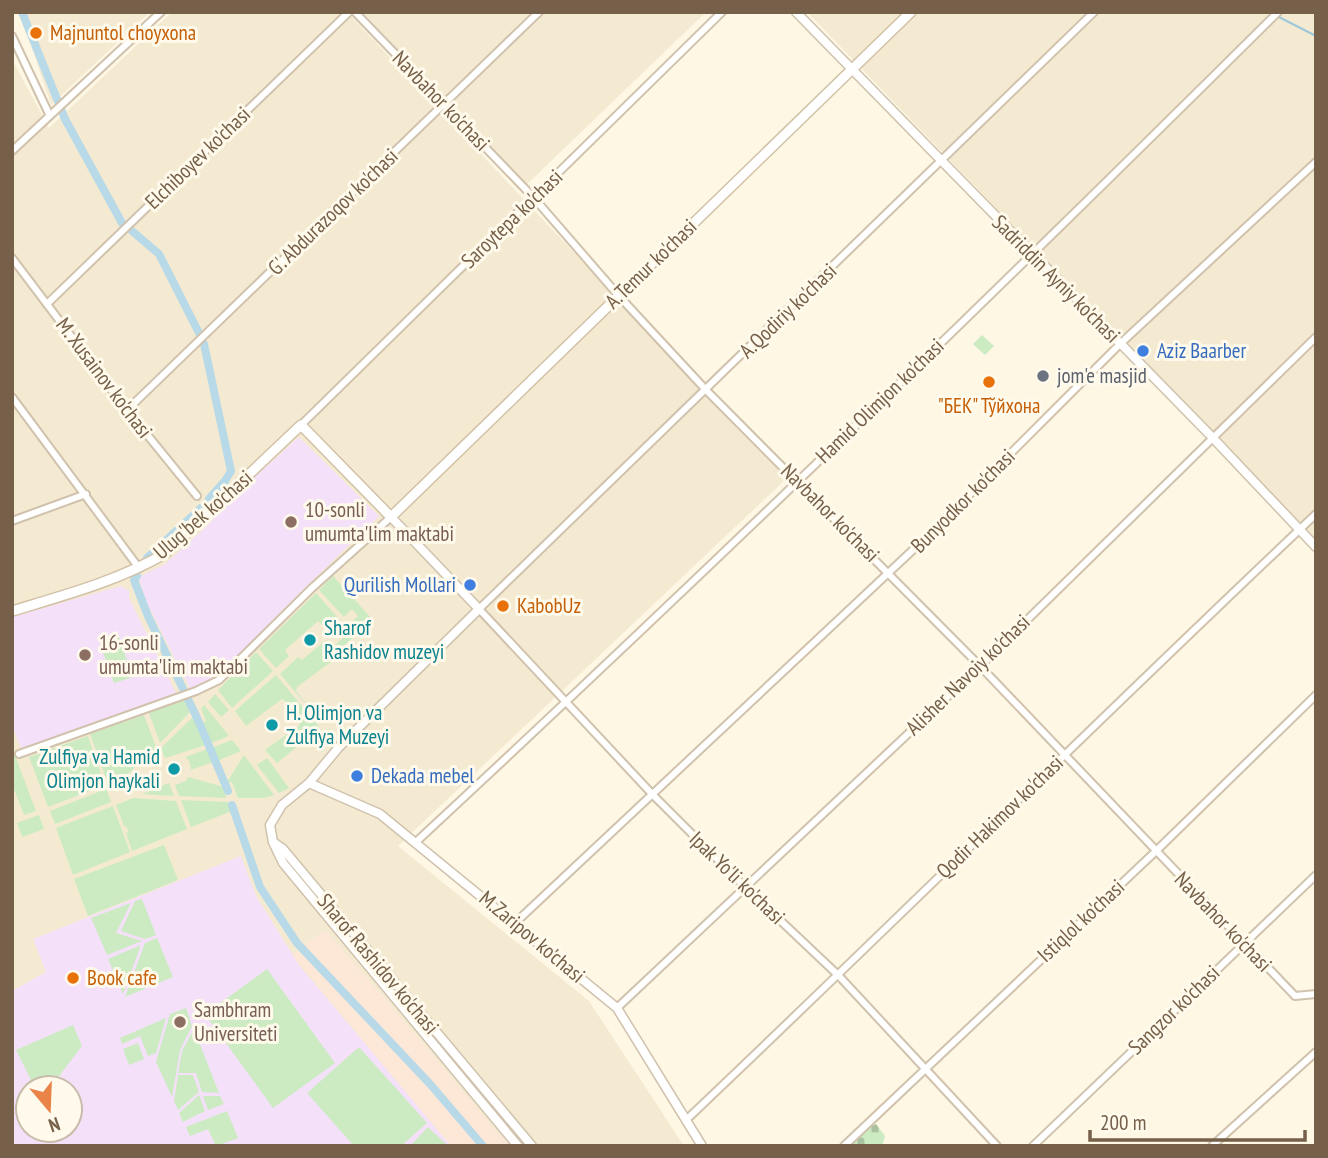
<svg xmlns="http://www.w3.org/2000/svg" width="1328" height="1158" font-family="'PT Sans Narrow',sans-serif">
<defs>
<pattern id="cemetery-stones" width="16" height="16" patternUnits="userSpaceOnUse" patternTransform="scale(1.75)"><rect width="16" height="16" fill="#ccebc2"/><path d="M2 7V4a2 2 0 0 1 4 0v3zM10 15v-3a2 2 0 0 1 4 0v3z" fill="#aac2a0"/></pattern>
</defs>
<rect width="100%" height="100%" fill="#fdf7e4"/>
<g fill="#f4ead2" fill-rule="evenodd">
<path d="M20,12H150L51,105Z"/>
<path d="M172,12H347L787,478L398,846L589,1001L684,1146H12V59L49,128ZM28,1088H70V1130H28Z"/>
<path d="M363,12H706L524,187Z"/>
<path d="M807,12H1316V541Z"/>
</g>
<path fill="#fde8d7" d="M325,930L396,1012L509,1146H451L428,1119L292,955Z"/>
<g fill="#f4e1f9" fill-rule="evenodd">
<path d="M299,437L379,516L281,611L216,679L190,689L144,597L139,577L165,564L205,528L239,491Z"/>
<path d="M121,586L129,591V598L176,693L22,751L12,725V617Z"/>
<path d="M241,856L256,896L299,965L451,1146H12V991L46,972L33,939ZM28,1088H70V1130H28Z"/>
</g>
<g fill="#ccebc2">
<path d="M982,335L994,346L985,355L973,344Z"/>
<path d="M333,576L373,620L339,650L340,655L297,687L296,691L332,735L280,674L298,657L302,660L326,640L333,647L345,636L342,631L358,616L352,609L344,617L319,590Z"/>
<path d="M316,593L340,620L328,631L318,621L285,650L289,656L276,668L259,649Z"/>
<path d="M119,637L133,677L114,683L100,644Z"/>
<path d="M256,652L273,671L232,708L218,690Z"/>
<path d="M276,675L320,728L277,763L265,750L300,725L295,709L282,699L246,726L235,711Z"/>
<path d="M215,694L229,710L221,717L208,702Z"/>
<path d="M185,699L190,712L160,743L149,713Z"/>
<path d="M204,705L229,736L209,744L201,723L206,721L201,709Z"/>
<path d="M144,715L156,747L125,777L108,784L100,762L102,761L100,756H98L90,734Z"/>
<path d="M193,717L206,745L165,758L161,748Z"/>
<path d="M88,736L105,785L48,807L29,757Z"/>
<path d="M232,740L241,751L217,761L211,748Z"/>
<path d="M207,749L213,762L191,770L190,763L186,757Z"/>
<path d="M13,750L36,811L24,815L12,784Z"/>
<path d="M244,755L274,795L264,798H238L232,782L226,784Z"/>
<path d="M267,758L289,788L279,793L257,765Z"/>
<path d="M188,777L224,787L226,798L179,796L175,785L186,781Z"/>
<path d="M169,783L174,796L142,794Z"/>
<path d="M106,789L111,802L55,824L50,811Z"/>
<path d="M133,798L176,801L187,829L132,851L126,833L129,832L126,826H124L116,805Z"/>
<path d="M181,800L228,802L232,811L191,827Z"/>
<path d="M113,806L130,852L73,875L56,828Z"/>
<path d="M39,815L44,829L22,837L17,823Z"/>
<path d="M164,845L178,880L88,916L74,879Z"/>
<path d="M142,899L156,935L145,939L121,931L135,901Z"/>
<path d="M131,903L116,933L142,941L107,955L91,918Z"/>
<path d="M157,938L173,977L125,997L145,943Z"/>
<path d="M141,945L123,994L108,959Z"/>
<path d="M267,969L335,1063L273,1108L205,1014Z"/>
<path d="M186,1008L192,1026L180,1050L172,1097L156,1062L170,1014Z"/>
<path d="M166,1018L156,1053L148,1056L140,1036L122,1044L120,1038Z"/>
<path d="M73,1025L82,1046L50,1088H35L16,1050Z"/>
<path d="M194,1029L219,1093L202,1092L196,1073H178L182,1051Z"/>
<path d="M138,1043L144,1059L129,1065L123,1049Z"/>
<path d="M359,1047L427,1123L401,1146H354L307,1093Z"/>
<path d="M178,1075H193L199,1092L178,1110L174,1101Z"/>
<path d="M199,1095L205,1111L183,1122L179,1113Z"/>
<path d="M203,1096H220L224,1104L208,1110Z"/>
<path d="M227,1111L238,1138L216,1146L208,1129L190,1136L186,1127Z"/>
<path d="M428,1127L447,1145L445,1146H410Z"/>
</g>
<path fill="url(#cemetery-stones)" d="M876,1124L885,1136L882,1146H849L866,1129Z"/>
<g fill="none" stroke-linecap="round" stroke-linejoin="round">
<path stroke="#9ec7d9" stroke-width="2" d="M1277,16L1316,36"/>
<g stroke="#b8d9e7" stroke-width="8">
<path d="M22,12L65,119L122,223"/>
<path d="M132,231L159,254L199,333"/>
<path d="M204,344L231,471L225,481L209,499"/>
<path d="M147,558L201,508"/>
<path d="M137,576L134,580L148,616L198,720L228,791"/>
<path d="M232,805L260,887L297,943L430,1084L483,1146"/>
</g>
<g stroke="#d0c2ad" stroke-width="10">
<g id="minor">
<path d="M355,12L534,198L618,295L706,390L980,666L1295,996L1316,994"/>
<path d="M12,36L49,114"/>
<path d="M12,151L161,12"/>
<path d="M12,258L127,410L197,496"/>
<path d="M47,304L349,12"/>
<path d="M12,397L139,568"/>
<path d="M127,410L539,12"/>
<path d="M301,425L722,12"/>
<path d="M12,521L86,494"/>
<path d="M19,754L196,691L219,680L312,588L391,517"/>
<path d="M416,842C708,571 995,293 1278,12"/>
<path d="M515,923L932,532L1120,344L1316,162"/>
<path d="M617,1008L980,666L1316,337"/>
<path d="M686,1120C897,920 1104,714 1316,514"/>
<path d="M844,1146L1155,852L1316,695"/>
<path d="M997,1146L839,976L744,886L653,795L479,609L1094,12"/>
<path d="M1033,1146L1316,875"/>
<path d="M1212,1146L1316,1052"/>
</g>
</g>
<g stroke="#d0c2ad" stroke-width="11">
<g id="tertiary">
<path d="M796,12L1212,437L1316,547"/>
<path d="M391,517L479,609L339,747L309,783L282,805L270,825L273,842L283,863L518,1146"/>
<path d="M309,783L380,814L617,1008L702,1146"/>
<path d="M276,844L283,849L532,1146"/>
</g>
</g>
<g stroke="#d2c1a7" stroke-width="12">
<path id="secondary" d="M12,611C65,595 118,581 166,553L301,425L391,517L911,12"/>
</g>
<use href="#minor" stroke="#fff" stroke-width="6"/>
<use href="#tertiary" stroke="#fff" stroke-width="8"/>
<use href="#secondary" stroke="#fff" stroke-width="9"/>
</g>
<g fill="#e8710a" stroke="#fffaeb" stroke-width="2.5">
<circle cx="36" cy="33" r="7"/>
<circle cx="989" cy="382" r="7"/>
<circle cx="503" cy="606" r="7"/>
<circle cx="73" cy="978" r="7"/>
</g>
<g fill="#3f7fe0" stroke="#fffaeb" stroke-width="2.5">
<circle cx="1143" cy="351" r="7"/>
<circle cx="470" cy="585" r="7"/>
<circle cx="357" cy="776" r="7"/>
</g>
<circle fill="#6b7280" stroke="#fffaeb" stroke-width="2.5" cx="1043" cy="376" r="7"/>
<g fill="#8d6e63" stroke="#fffaeb" stroke-width="2.5">
<circle cx="291" cy="522" r="7"/>
<circle cx="85" cy="655" r="7"/>
<circle cx="180" cy="1022" r="7"/>
</g>
<g fill="#0f9aa8" stroke="#fffaeb" stroke-width="2.5">
<circle cx="310" cy="640" r="7"/>
<circle cx="272" cy="725" r="7"/>
<circle cx="174" cy="769" r="7"/>
</g>
<g text-anchor="middle" stroke-width="6" stroke-linejoin="round" paint-order="stroke">
<g font-size="21" fill="#c56008" stroke="#fffaeb" text-anchor="start">
<text x="50" y="40">Majnuntol choyxona</text>
<text x="989" y="413" text-anchor="middle">"БЕК" Тўйхона</text>
<text x="517" y="613">KabobUz</text>
<text x="87" y="985">Book cafe</text>
</g>
<g font-size="21" fill="#766049" stroke="#fffaeb">
<text transform="translate(441 101) rotate(46)" y="7">Navbahor ko'chasi</text>
<text transform="translate(198 158) rotate(-44)" y="7">Elchiboyev ko'chasi</text>
<text transform="translate(333 212) rotate(-44)" y="7">G'. Abdurazoqov ko'chasi</text>
<text transform="translate(512 219) rotate(-44)" y="7">Saroytepa ko'chasi</text>
<text transform="translate(651 264) rotate(-44)" y="7">A.Temur ko'chasi</text>
<text transform="translate(1056 279) rotate(45)" y="7">Sadriddin Ayniy ko'chasi</text>
<text transform="translate(788 311) rotate(-44)" y="7">A.Qodiriy ko'chasi</text>
<text transform="translate(104 378) rotate(53)" y="7">M. Xusainov ko'chasi</text>
<text transform="translate(880 401) rotate(-44)" y="7">Hamid Olimjon ko'chasi</text>
<text transform="translate(963 501) rotate(-45)" y="7">Bunyodkor ko'chasi</text>
<text transform="translate(830 513) rotate(45)" y="7">Navbahor ko'chasi</text>
<text transform="translate(203 515) rotate(-41)" y="7">Ulug'bek ko'chasi</text>
<text transform="translate(968 675) rotate(-44)" y="7">Alisher Navoiy ko'chasi</text>
<text transform="translate(1000 817) rotate(-44)" y="7">Qodir Hakimov ko'chasi</text>
<text transform="translate(737 878) rotate(44)" y="7">Ipak Yo'li ko'chasi</text>
<text transform="translate(1081 921) rotate(-43)" y="7">Istiqlol ko'chasi</text>
<text transform="translate(1223 922) rotate(46)" y="7">Navbahor ko'chasi</text>
<text transform="translate(532 937) rotate(40)" y="7">M.Zaripov ko'chasi</text>
<text transform="translate(378 964) rotate(50)" y="7">Sharof Rashidov ko'chasi</text>
<text transform="translate(1174 1010) rotate(-44)" y="7">Sangzor ko'chasi</text>
</g>
<g font-size="21" fill="#366cbe" stroke="#fffaeb" text-anchor="start">
<text x="1157" y="358">Aziz Baarber</text>
<text x="456" y="592" text-anchor="end">Qurilish Mollari</text>
<text x="371" y="783">Dekada mebel</text>
</g>
<g font-size="21" fill="#5b616d" stroke="#fffaeb" text-anchor="start">
<text x="1057" y="383">jom'e masjid</text>
</g>
<g font-size="21" fill="#785e54" stroke="#fffaeb" text-anchor="start">
<text x="305" y="517">10-sonli<tspan x="305" dy="24">umumta'lim maktabi</tspan></text>
<text x="99" y="650">16-sonli<tspan x="99" dy="24">umumta'lim maktabi</tspan></text>
<text x="194" y="1017">Sambhram<tspan x="194" dy="24">Universiteti</tspan></text>
</g>
<g font-size="21" fill="#0d838f" stroke="#fffaeb" text-anchor="start">
<text x="324" y="635">Sharof<tspan x="324" dy="24">Rashidov muzeyi</tspan></text>
<text x="286" y="720">H. Olimjon va<tspan x="286" dy="24">Zulfiya Muzeyi</tspan></text>
<text x="160" y="764" text-anchor="end">Zulfiya va Hamid<tspan x="160" dy="24">Olimjon haykali</tspan></text>
</g>
</g>
<rect width="1328" height="1158" fill="none" stroke="#766049" stroke-width="28"/>
<g transform="translate(49 1109) rotate(161)"><circle r="33" fill="#fffaeb" stroke="#c8bcaa" stroke-width="2"/>
<path d="M0-5L12 26L0 18L-12 26Z" fill="#e98347"/>
<text y="-10" font-size="19" font-weight="bold" text-anchor="middle" fill="#766049">N</text>
</g>
<path d="M1090 1130v10h215v-10" fill="none" stroke="#766049" stroke-width="3.5"/>
<text x="1100" y="1130" font-size="21" fill="#766049" stroke="#fffaeb" stroke-width="5" paint-order="stroke">200 m</text>
</svg>
